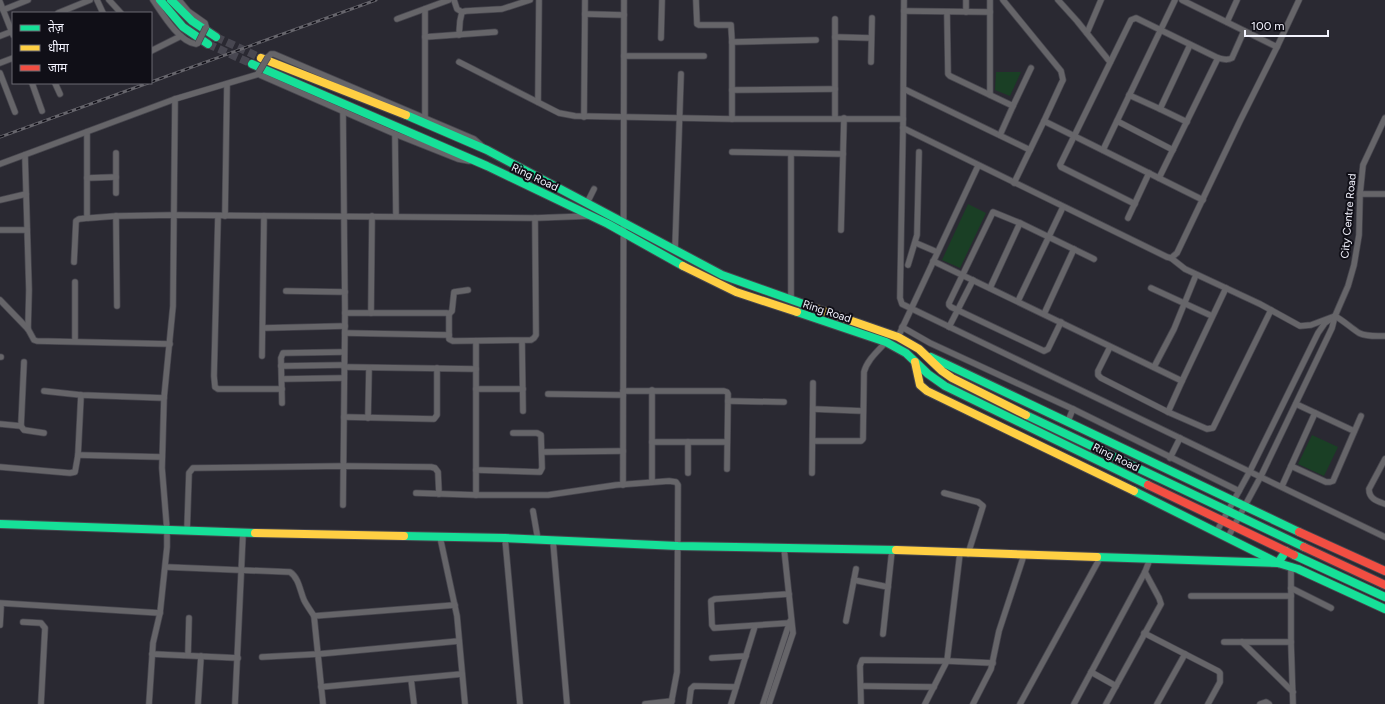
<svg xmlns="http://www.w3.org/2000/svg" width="1385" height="704" font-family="Figtree,'Noto Sans Devanagari',sans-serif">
<rect width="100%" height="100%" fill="#2a2932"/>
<g fill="#1a3f25">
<path d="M996,72H1021L1010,96L995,90Z"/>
<path d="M968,204L986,213L960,268L942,260Z"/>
<path d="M1312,435L1338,447L1324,476L1298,464Z"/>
</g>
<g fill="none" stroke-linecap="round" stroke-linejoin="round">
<g stroke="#484751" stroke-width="8" stroke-dasharray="8 4" stroke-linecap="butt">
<path d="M216,37L261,58"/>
<path d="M208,44L252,64"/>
</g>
<g stroke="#47464e" stroke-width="7">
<g id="street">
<path d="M97,0L103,13"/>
<path d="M109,0L121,13"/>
<path d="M153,0C162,13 179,42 196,44L198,43"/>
<path d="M179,0L188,11L205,23L206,27"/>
<path d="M454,0L457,9L462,12"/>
<path d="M696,0L697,24L699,25H731L732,42"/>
<path d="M904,0L903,128L1167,257L1171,258L1177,253L1240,121L1277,47"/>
<path d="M966,0V12"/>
<path d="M1003,0L1061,71L1063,80L1061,84L1044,121"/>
<path d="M1058,0L1077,21L1110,62"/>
<path d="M1182,0L1277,47L1299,0"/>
<path d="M0,2L13,35"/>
<path d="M425,9V118"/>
<path d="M3,10L28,0"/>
<path d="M904,11L990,12"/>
<path d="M947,12L948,74L950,76L990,95V0"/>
<path d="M58,13L90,0"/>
<path d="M585,14L624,15"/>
<path d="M397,19L449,0"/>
<path d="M835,19V118"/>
<path d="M1227,22L1237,0"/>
<path d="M1087,33L1101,0"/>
<path d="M459,35L460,21L462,12L466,11L502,9L530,0"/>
<path d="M0,36L13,31"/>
<path d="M425,37L495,32"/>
<path d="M835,37L871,38"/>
<path d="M661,38L662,0"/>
<path d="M151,51L181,36"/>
<path d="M624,56H704"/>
<path d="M268,57L271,54H274L474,139L482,146"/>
<path d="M459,62L559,113L575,116L732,119H903"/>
<path d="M871,62L872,18"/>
<path d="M0,63L13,58"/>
<path d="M259,72L260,75L395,134L458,159L469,161"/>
<path d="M0,73L15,112"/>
<path d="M32,83L42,111"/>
<path d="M55,83L60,94"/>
<path d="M904,89L1030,150"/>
<path d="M732,90V42L816,40"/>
<path d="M990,95L1013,106L1031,68"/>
<path d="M1129,95L1160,109"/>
<path d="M538,102L539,0"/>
<path d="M343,112L345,313H447L449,315V339L453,341L531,340L534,338L536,335L535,218"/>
<path d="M584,117L585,0"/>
<path d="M732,119V90L835,89"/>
<path d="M1117,121L1173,150"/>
<path d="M1187,122L1160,109L1190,45"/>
<path d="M903,128L900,298L902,304L1385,537"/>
<path d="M87,132V215L88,218H90L116,216L174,215L535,218L589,216"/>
<path d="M395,134L396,216"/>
<path d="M1000,135L1013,106"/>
<path d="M1103,150L1175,0"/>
<path d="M732,152L843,154"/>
<path d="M116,153V193"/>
<path d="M25,155L29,290L28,329"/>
<path d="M0,164L175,99L259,74"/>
<path d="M87,178L116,177"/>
<path d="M1159,178L1218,58C1223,59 1227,61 1232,58L1244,31"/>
<path d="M1014,183L1044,121L1203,200"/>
<path d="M1360,194H1385"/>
<path d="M0,200L26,194"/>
<path d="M587,203L594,189"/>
<path d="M1135,204L1061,167L1060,165L1131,20L1136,18L1218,58"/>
<path d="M116,216L117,306"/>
<path d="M218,216L214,376L215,387L218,389H282"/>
<path d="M225,216L227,84"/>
<path d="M1128,218L1149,173"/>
<path d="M0,230H27"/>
<path d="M841,230L844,118"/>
<path d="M916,243L937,252"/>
<path d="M675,250L681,74"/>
<path d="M1171,258L1185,269L1260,304L1300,326L1311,325L1335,316C1344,321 1351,328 1359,333C1367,337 1376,336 1385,336"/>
<path d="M933,261L1182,381L1226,288"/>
<path d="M74,262L76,221L79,219L88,218"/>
<path d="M908,265L917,235L919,152"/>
<path d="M75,282V341"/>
<path d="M990,288L1020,223"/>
<path d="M1151,288L1212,316"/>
<path d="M286,291L345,292"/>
<path d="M791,299V154"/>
<path d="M0,300L28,329L34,340L37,341L170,344"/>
<path d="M1018,301L1063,207"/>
<path d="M371,313L372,216"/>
<path d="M449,314L452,311L454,292L468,290"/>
<path d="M1044,314L1074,249"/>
<path d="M1061,322L1048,349L1044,351L951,307L949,305V303L993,212L1020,223L1094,259"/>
<path d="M902,327L930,343L1073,409L1239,491"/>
<path d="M949,327L973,280"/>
<path d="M263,328L345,326"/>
<path d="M345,333L449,335"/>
<path d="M898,337L978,166"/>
<path d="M476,341V495H548L616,485L669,481L676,482L678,485L677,672L671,704"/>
<path d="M522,341L523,411"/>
<path d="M1110,347L1098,371V375L1101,378L1168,412L1207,429L1213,428L1271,310"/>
<path d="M262,356L264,216"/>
<path d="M0,357H1"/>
<path d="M24,362L21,426L24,430L44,433"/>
<path d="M281,366L344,365"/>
<path d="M344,367L476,369"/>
<path d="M1154,367L1174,329L1196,275"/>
<path d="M282,379L344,378"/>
<path d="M476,389H523"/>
<path d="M652,390V482"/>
<path d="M44,391L81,395L164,398L173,306L175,99"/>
<path d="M623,391H724L727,392L728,394L727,469"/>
<path d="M548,394L623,395"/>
<path d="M728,401L784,402"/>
<path d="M282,403L281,358L283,353L344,352"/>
<path d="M1296,404L1354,431"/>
<path d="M813,409L863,411"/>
<path d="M1168,412L1182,381"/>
<path d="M344,417L434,419L437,415V368"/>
<path d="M368,418L369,368"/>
<path d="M1068,421L1073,409"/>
<path d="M0,424L21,426"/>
<path d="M813,441H861L863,439L864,372C867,360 878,351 886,342"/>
<path d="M652,442H727"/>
<path d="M542,452L623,451"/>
<path d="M78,455L162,457"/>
<path d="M1170,458L1180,438"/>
<path d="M1385,459L1369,489C1369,499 1377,501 1385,504"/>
<path d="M1291,466L1326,482H1330L1333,481L1361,416"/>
<path d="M0,467L70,473L75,472L78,455L81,395"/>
<path d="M476,470L540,472L542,468L541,435L537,433H513"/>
<path d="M688,473V442"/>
<path d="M812,473L813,383"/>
<path d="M623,485L624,0"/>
<path d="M1282,486L1315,413"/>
<path d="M416,493L476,495"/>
<path d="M944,493L978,502L983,506L968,554"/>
<path d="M343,505L345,313"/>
<path d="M533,511L538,540"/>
<path d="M187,531L189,473L193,468L344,466L431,467L435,468L438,472L439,494"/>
<path d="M1217,531L1250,471L1318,333L1325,323L1335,316"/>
<path d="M440,537L457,616L465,704"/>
<path d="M1228,537L1261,476L1332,328L1335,316L1348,286L1354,265L1359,235L1360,194L1363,165L1385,118"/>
<path d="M505,538L520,704"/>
<path d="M553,541L567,704"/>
<path d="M1291,566V642L1293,704"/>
<path d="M166,567L290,572C299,578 300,591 304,600C307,606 311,611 314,616L455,605"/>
<path d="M854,580L888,587"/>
<path d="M1291,588L1331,608"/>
<path d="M789,594L715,599L711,601L712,625L714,628L789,623"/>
<path d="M1191,596H1291"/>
<path d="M0,603L160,613"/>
<path d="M314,616L323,704"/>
<path d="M846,621L856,569"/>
<path d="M23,622L41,623L45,628L41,704"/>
<path d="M0,625L1,607"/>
<path d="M1144,633L1218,671L1220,673V682L1208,704"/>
<path d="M883,634L892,550"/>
<path d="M1224,642H1291"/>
<path d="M1242,642L1293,692"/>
<path d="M152,654L238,658"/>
<path d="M188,655L189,618"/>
<path d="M262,657L319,654L459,641"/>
<path d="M712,658L746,656"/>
<path d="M1091,672L1116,686"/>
<path d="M411,679L414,704"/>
<path d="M861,686L934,687"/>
<path d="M321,687L462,674"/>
<path d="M149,704L153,643L160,613L167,547V530L162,468L164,398"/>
<path d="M198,704L201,656"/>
<path d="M235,704L243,533"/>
<path d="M645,704L672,701"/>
<path d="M689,704L691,689L694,686L736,687"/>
<path d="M731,704L755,626"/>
<path d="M763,704L790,621"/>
<path d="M769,704L793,633L784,548"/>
<path d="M861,704L860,666L862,660L947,661L993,663"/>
<path d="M925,704L947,661L960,553"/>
<path d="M973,704L991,669L999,631L1024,555"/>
<path d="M1020,704L1100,558"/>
<path d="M1074,704L1145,572L1150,559"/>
<path d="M1106,704L1161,604L1159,598L1145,572"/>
<path d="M1157,704L1185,654"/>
<path d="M1260,704L1266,702L1269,704"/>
</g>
</g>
<g stroke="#47464e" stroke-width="10">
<g id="fast">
<path d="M160,0L183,27L208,44"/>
<path d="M171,0L192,21L216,37"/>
<path d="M252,64L487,166L608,224L683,266"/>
<path d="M406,115L487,150L722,275L809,306"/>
<path d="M797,312L886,342L906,353L928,374L945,386L1148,485"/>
<path d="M931,357L1299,532"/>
<path d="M1026,415L1304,547"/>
<path d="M1134,491L1278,563L1286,551"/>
<path d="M0,524L255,533"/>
<path d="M404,536L505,538L678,546L896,550"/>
<path d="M1294,555L1385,597"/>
<path d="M1097,557L1278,563L1298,569L1385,609"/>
</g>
</g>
<g stroke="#47464e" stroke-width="10">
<g id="slow">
<path d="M261,58L406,115"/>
<path d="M683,266L736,292L797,312"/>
<path d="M809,306L898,337L919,349L942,371L952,378L1026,415"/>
<path d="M915,362L920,385L927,391L1134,491"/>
<path d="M255,533L404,536"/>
<path d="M896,550L1097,557"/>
</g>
</g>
<g stroke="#47464e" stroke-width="10">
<g id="jam">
<path d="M1148,485L1294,555"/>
<path d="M1299,532L1385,571"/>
<path d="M1304,547L1385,585"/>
</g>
</g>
<use href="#street" stroke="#666569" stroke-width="5.5"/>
<use href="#fast" stroke="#16e098" stroke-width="8"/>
<use href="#slow" stroke="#ffcf43" stroke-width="8"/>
<use href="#jam" stroke="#f24e42" stroke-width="8"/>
<g stroke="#66656c" stroke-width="3">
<g id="rail">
<path d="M151,82L376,0"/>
<path d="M0,137L148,83"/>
</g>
</g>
<use href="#rail" stroke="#100f17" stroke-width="1.5" stroke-dasharray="4.5" stroke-linecap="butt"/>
<g stroke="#47464e" stroke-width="7" stroke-linecap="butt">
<g id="street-bridge">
<path d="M198,43L206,27"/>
<path d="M259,72L268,57"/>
</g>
</g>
<use href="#street-bridge" stroke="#666569" stroke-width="5.5"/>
</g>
<g text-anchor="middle" stroke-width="4" stroke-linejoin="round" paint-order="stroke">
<g font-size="11" fill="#f3f3fe" stroke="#100f17">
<text transform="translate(535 177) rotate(25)" y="4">Ring Road</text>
<text transform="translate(1348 216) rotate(-85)" y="4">City Centre Road</text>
<text transform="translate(827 311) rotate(18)" y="4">Ring Road</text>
<text transform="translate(1116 457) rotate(26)" y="4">Ring Road</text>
</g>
</g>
<rect x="12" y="12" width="140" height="72" fill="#100f17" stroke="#6b6a73"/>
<rect x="20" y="25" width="20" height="6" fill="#16e098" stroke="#6b6a73"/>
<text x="48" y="32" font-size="12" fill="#f3f3fe">तेज़</text>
<rect x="20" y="45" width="20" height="6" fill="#ffcf43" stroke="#6b6a73"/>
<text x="48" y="52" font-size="12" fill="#f3f3fe">धीमा</text>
<rect x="20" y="65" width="20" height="6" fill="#f24e42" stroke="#6b6a73"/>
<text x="48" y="72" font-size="12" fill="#f3f3fe">जाम</text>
<path d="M1245 30v6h83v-6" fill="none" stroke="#f3f3fe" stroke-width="2"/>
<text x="1251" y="30" font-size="12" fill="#f3f3fe" stroke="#100f17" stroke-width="3" paint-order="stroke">100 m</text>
</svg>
